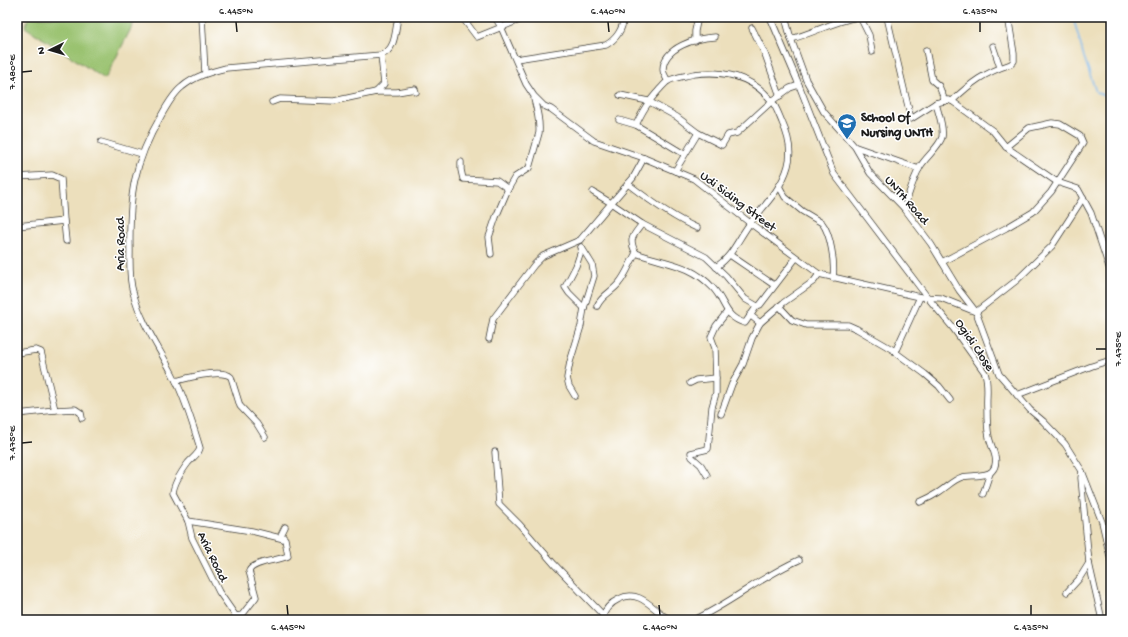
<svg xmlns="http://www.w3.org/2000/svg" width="1128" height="637" font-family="'Gochi Hand',sans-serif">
<rect width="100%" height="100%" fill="#fff"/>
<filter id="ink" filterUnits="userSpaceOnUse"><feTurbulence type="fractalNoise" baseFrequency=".025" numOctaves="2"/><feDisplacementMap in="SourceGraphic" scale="8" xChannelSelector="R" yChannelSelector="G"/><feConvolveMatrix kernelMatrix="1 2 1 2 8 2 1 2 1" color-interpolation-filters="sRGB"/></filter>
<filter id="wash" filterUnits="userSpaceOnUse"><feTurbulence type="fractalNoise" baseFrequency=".012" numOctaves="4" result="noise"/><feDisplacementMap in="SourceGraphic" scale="16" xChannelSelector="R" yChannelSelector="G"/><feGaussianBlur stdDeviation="0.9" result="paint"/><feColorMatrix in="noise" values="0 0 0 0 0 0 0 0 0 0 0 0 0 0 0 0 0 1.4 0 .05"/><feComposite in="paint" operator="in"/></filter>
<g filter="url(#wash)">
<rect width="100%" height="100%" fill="#ecdfbc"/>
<path fill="#9ac26f" stroke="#5b6f46" d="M29,17H137L105,79L25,27Z"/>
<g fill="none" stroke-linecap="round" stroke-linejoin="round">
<g stroke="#7dbaef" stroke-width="1.5">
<path d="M1073,17L1084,57L1096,92L1111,99"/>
<path d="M1111,156L1107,160L1111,167"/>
</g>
</g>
</g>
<g filter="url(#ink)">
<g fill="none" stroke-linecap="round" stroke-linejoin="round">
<g stroke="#3b3934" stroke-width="7">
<g id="street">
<path d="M171,17H177"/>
<path d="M202,17L205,73"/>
<path d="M462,17L477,37L527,17"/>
<path d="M495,17L501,27L526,84L534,96L544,106L551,109L594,141L644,158L694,179L750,223L819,274L920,297L941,298L976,312L1017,280L1052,246L1083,198"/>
<path d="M770,17L797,80L834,174L928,298L953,328L985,373C989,384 986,397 987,409C987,418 987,428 989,437C991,448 1001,461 992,471C987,477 970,475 962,477C953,480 947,487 939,492C933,496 927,499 920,502"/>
<path d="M785,17L791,39L806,80L824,112L855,147L870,173L904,208L931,244L959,290L976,312L999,374L1030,410L1043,421L1065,444L1082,471L1102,522L1111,561"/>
<path d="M860,17L869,35L872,52"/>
<path d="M887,17L911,119L936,103"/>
<path d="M752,28L765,54L780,96"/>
<path d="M791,39C814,33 834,21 858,17"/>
<path d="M695,41V31L698,17"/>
<path d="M993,46L1000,67"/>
<path d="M926,50L932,80L939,86L945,101"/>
<path d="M516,59L606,45C615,40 624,29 623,17"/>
<path d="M668,81C666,78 663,73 663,69C664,47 696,38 715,37"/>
<path d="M376,92H397L415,89L416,92"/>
<path d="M620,95L648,101L677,117L698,133L722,145L728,135L737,133L772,101L790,88L799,85"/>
<path d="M952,101C972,82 984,73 1011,64L1014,61V54L1009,22"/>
<path d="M272,102L280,99L334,101L376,92L384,84L381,55"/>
<path d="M619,120L636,125L684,154"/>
<path d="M636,125C643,110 648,102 659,90C662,87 665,83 668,81C675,77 687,76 694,74C724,70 752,77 771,100C776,106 779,115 782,122C788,135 792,152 788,166C782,188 765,205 751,222C739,237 733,256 716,267"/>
<path d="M101,142L142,154"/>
<path d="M856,147L919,169"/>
<path d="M1006,147L1057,182L1078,189L1091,213L1111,273"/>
<path d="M461,162V170L463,179L497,181L508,189"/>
<path d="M675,171L698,133"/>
<path d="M17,177L52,175L61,179L64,221L66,241"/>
<path d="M628,184C650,201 672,217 697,228"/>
<path d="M779,186L785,197L802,211L822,223C831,234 835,264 833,278"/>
<path d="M593,192L611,203L642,224L706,257L726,276L745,299L757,306"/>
<path d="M904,208C909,194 913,179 920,167C925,158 940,146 942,137C944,126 938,113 936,103L948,100L952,101L993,131L1006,147L1029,128L1052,123L1060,124L1080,136L1083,143L1051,192L1033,212L1006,228L942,262"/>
<path d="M17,226L64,221"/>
<path d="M581,247L582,248L576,266L565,287L569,293L584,308"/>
<path d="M636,253C665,264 690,263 713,288C726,302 724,317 745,323L757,306L760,305L796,258"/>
<path d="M491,254L489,237L496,217L508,189L515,177L529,168L539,133C540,121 537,110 534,99"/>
<path d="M730,255L774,285"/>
<path d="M920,297L895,352L925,374L939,386L950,400"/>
<path d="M597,306C602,295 612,292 619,283C626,275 630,263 636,253C628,239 633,236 642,224"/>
<path d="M779,306L792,320L806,325H848L857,329L895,351"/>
<path d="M750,315L760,323"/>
<path d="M489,339L493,319L534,265L543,256L580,240L613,201L633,178L644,158"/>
<path d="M17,353L36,350L41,352L55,410L75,409L81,413L82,418"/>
<path d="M176,381C188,378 221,368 231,377L240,406L257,424L265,437"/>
<path d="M690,383L696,380L716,378"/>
<path d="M1017,395L1092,366L1111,360"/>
<path d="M575,396L569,386L567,378L570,362L581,326L584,308L594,276L592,264L582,248"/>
<path d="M17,414L55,410"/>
<path d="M721,414L732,384L743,364L752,338L760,323L783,303L814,281L819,274"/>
<path d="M495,452L499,504L520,525L554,564L603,615"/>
<path d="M1082,472L1081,478L1089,563L1102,620"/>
<path d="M707,475L701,465L692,457L691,453L708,449L712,407L716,393V380L715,348L711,337L716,326L727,312"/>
<path d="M983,494L990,473"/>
<path d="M188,521L252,531L284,539"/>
<path d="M285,527L281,535L285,539L288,556C278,561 254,561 249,571L256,597L242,615L238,616L235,615L219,592L192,538L188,521L173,493C174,482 182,471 188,463C192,458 199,454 200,448C193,425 186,401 175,379C161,350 141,324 133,292C129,279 130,264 130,250C129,196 133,164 161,116C166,107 173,94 182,87C195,76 210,72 226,68L381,55C396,50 395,31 398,17"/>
<path d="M1067,592L1079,579L1089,563"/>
<path d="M601,620C604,611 610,603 619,599C640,588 653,610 670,620"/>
<path d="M694,620C731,603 762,576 799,560"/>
</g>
</g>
<use href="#street" stroke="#fff" stroke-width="5.5"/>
</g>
</g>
<path fill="none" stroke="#1c1c1c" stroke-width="1.5" d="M236,22L237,32M608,22L609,32M980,22V32M22,72L32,71M1096,349H1106M22,443L32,442M287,605L288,615M659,605L660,615M1031,605V615"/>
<defs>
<g id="university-pin" transform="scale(1)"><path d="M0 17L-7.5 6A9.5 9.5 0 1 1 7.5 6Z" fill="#1f6fb2" stroke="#fff"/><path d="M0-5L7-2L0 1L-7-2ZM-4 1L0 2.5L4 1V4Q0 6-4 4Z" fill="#fff"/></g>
</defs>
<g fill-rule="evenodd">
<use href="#university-pin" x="847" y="123"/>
</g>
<g text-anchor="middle" stroke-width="3" stroke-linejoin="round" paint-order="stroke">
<g font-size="13" font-weight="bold" fill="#1c1c1c" stroke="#fff" text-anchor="start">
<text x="861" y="121">School Of<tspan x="861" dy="15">Nursing UNTH</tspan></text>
</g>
<g font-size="13" fill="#1c1c1c" stroke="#fff">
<text transform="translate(908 199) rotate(49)" y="5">UNTH Road</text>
<text transform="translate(739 200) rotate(37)" y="5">Udi Siding Street</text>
<text transform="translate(119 244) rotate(-90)" y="5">Aria Road</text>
<text transform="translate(976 344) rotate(56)" y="5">Ogidi Close</text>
<text transform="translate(214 556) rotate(64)" y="5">Aria Road</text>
</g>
</g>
<rect width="1128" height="637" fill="none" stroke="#fff" stroke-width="44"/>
<g transform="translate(50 50) rotate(265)" stroke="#ffffff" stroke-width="3" paint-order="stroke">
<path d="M0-3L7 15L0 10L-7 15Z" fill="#1c1c1c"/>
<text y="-6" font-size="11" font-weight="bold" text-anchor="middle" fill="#1c1c1c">N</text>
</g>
<rect x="22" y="22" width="1084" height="593" fill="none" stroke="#1c1c1c" stroke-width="1.5"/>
<g font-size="10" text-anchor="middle" fill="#1c1c1c">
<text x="236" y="14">6.445°N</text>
<text x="608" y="14">6.440°N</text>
<text x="980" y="14">6.435°N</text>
<text transform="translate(11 72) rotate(-90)" y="4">7.480°E</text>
<text transform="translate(1117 349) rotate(-90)" y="4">7.475°E</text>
<text transform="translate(11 443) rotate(-90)" y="4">7.475°E</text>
<text x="288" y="630">6.445°N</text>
<text x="660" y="630">6.440°N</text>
<text x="1031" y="630">6.435°N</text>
</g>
</svg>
